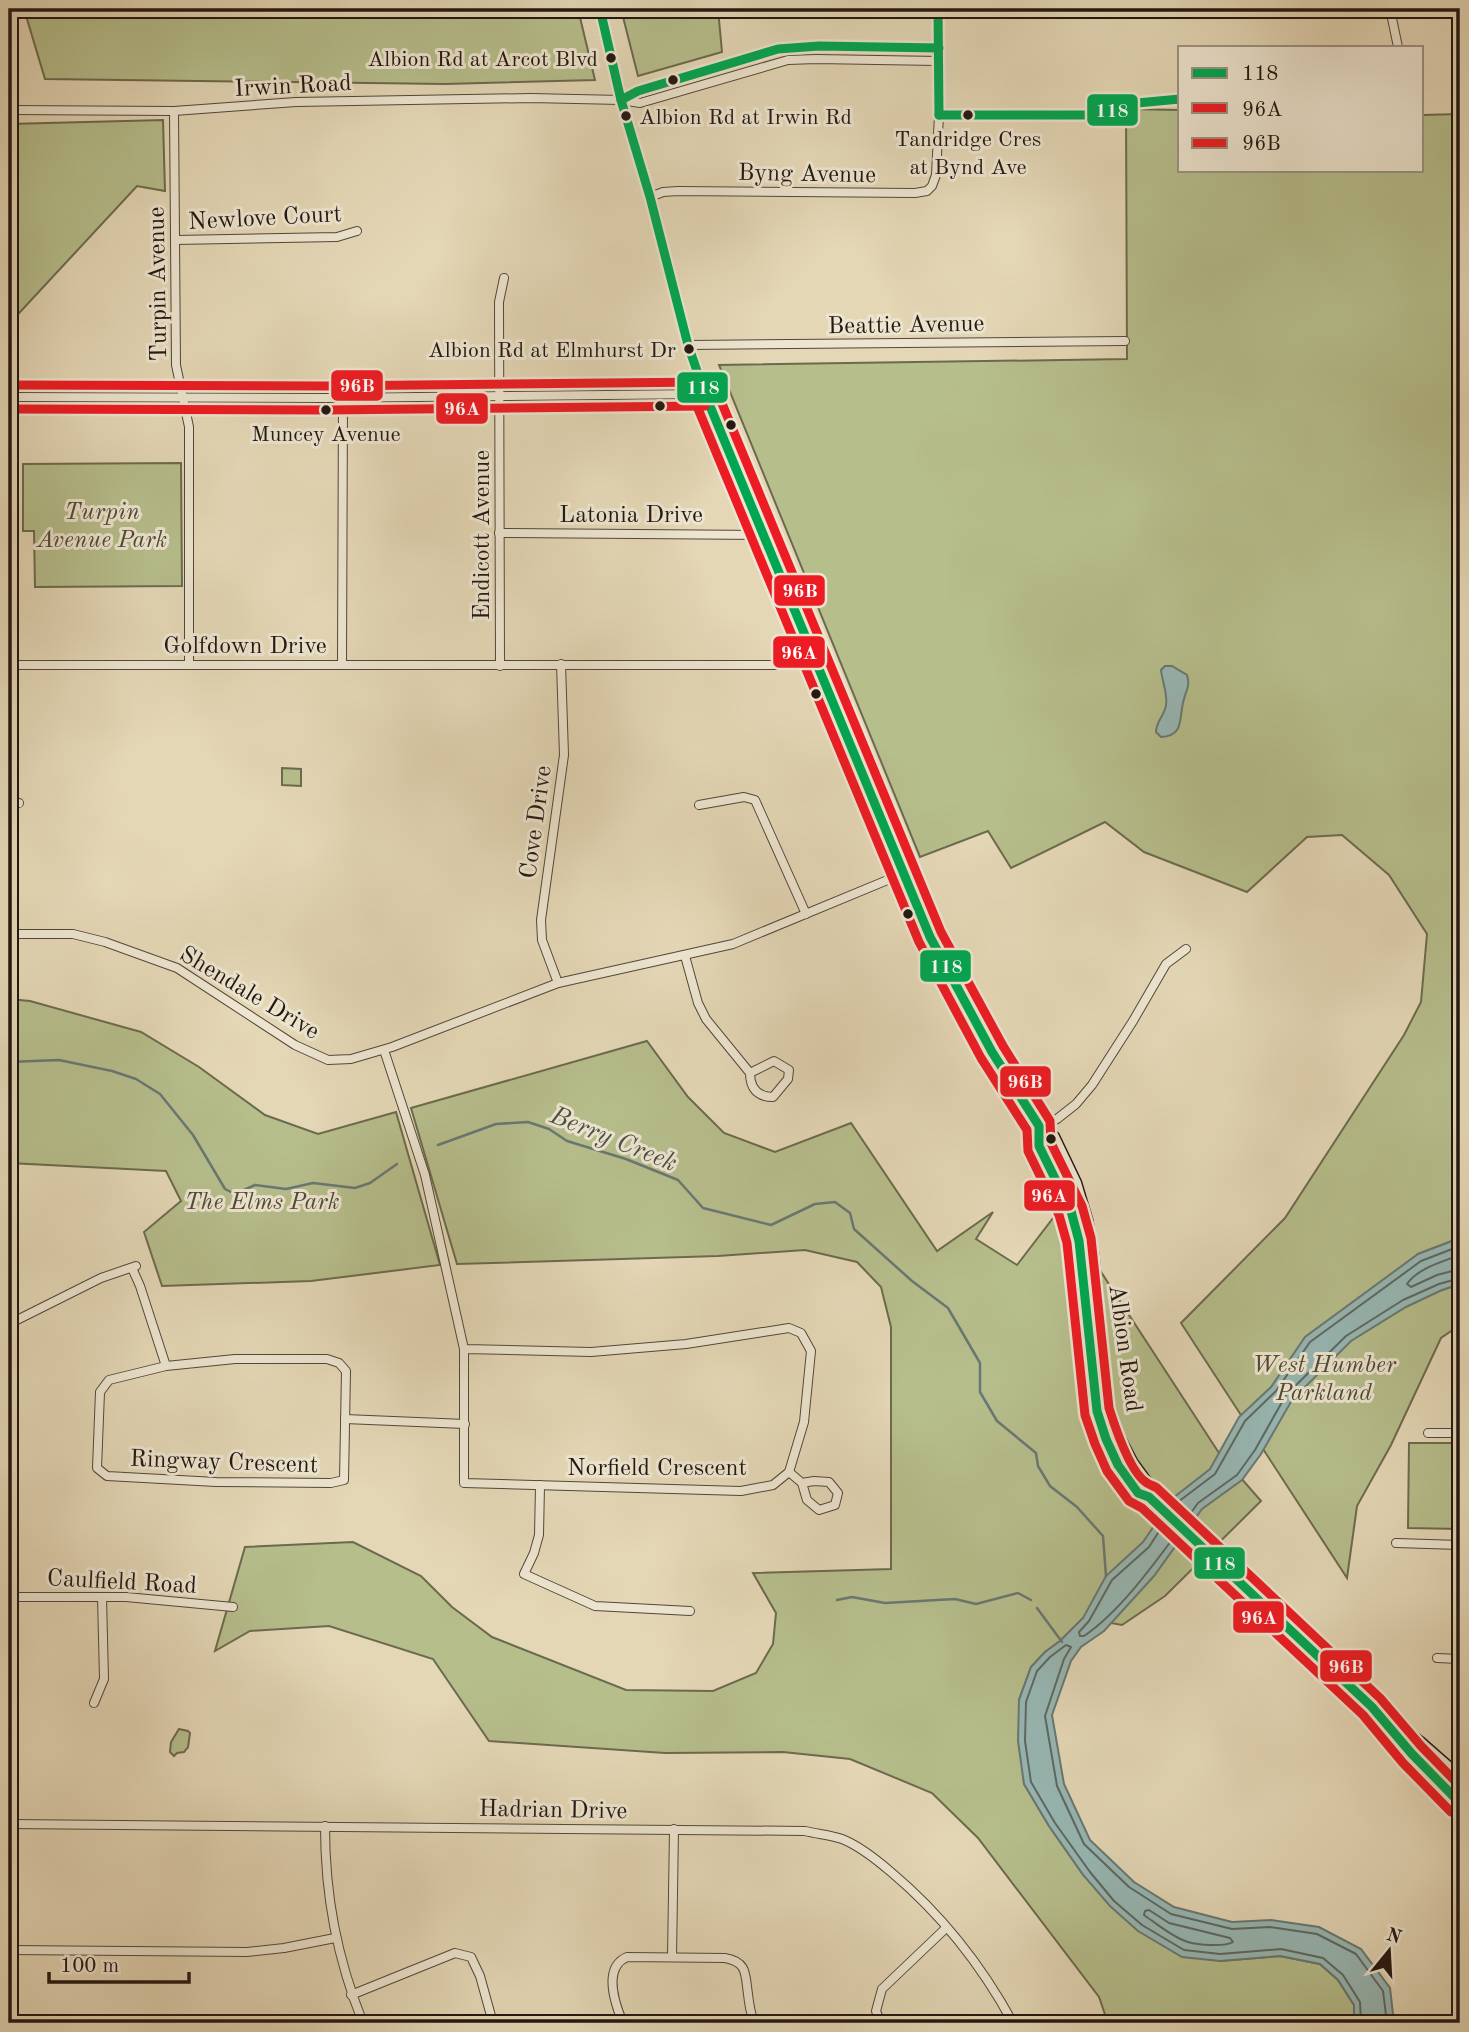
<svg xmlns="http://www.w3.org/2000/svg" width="1469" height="2032" font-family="'Old Standard TT',serif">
<rect width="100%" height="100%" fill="#e4d7b6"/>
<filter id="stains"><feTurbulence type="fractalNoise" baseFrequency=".00286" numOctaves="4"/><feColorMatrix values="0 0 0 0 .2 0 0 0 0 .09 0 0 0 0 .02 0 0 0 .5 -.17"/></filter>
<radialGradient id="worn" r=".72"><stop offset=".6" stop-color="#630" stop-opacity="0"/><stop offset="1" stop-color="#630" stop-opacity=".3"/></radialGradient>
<g fill="#b6be8c" stroke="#6c6a4e" stroke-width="2">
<path d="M24,9H578L595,80L445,84L45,79Z"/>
<path d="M621,9H718L722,52L638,76Z"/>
<path d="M1126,109L1180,110V170H1422V115L1460,114V1238L1418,1254L1442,1290L1460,1284V1325L1441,1338L1391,1445L1357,1506L1347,1578L1181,1323L1285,1218L1404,1035L1421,1002L1427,934L1389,875L1342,835L1307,837L1247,892L1144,852L1105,822L1011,868L988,831L920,857L719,365L1127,359Z"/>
<path d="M163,120L165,191L137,186L9,324V124Z"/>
<path d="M181,463L182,586L35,587L34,531H23V464Z"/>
<path d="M282,768L301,769V786L282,785Z"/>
<path d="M9,999L30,1001L141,1032L199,1067L265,1115L318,1134L396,1112L440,1265L311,1281L162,1286L144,1232L181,1201L166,1171L9,1163Z"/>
<path d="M647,1041L688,1097L724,1133L775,1152L851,1123L937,1251L993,1212L976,1239L1017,1265L1060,1209L1219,1453L1261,1501L1165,1596L1122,1625L1083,1618L1060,1641L1045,1652L1031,1667L1019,1700L1024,1784L1049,1826L1084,1876L1220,1961L1280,1956L1320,1964L1338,1980L1354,2005V2023H1108L1099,1997L978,1838L932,1793L850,1759L783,1752L665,1753L489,1741L433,1659L329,1626L250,1631L215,1651L245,1547L353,1542L421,1576L452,1607L492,1637L626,1690L713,1691L756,1673L773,1644L776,1613L753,1573L891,1569V1327L881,1287L857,1262L805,1250L718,1256L457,1264L411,1108Z"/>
<path d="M1409,1443H1460V1529L1408,1528Z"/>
<path d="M179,1729L188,1731L190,1733L188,1747L184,1752L177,1753L174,1756L170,1752L171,1742Z"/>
</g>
<g fill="#97b8b5" stroke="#687873" stroke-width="2">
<path d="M1165,666H1172L1187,675C1191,686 1185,692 1183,703C1179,719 1184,736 1161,737L1156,732C1156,721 1165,715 1166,705C1168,694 1162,681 1161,670Z"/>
<path d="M1460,1238V1284L1442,1290L1406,1307L1351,1341L1292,1400L1261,1454L1242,1480L1202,1509L1154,1576L1104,1631L1081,1647L1071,1661L1052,1715L1064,1784L1090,1840L1134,1882L1174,1907L1232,1922L1271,1920L1319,1927L1361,1949L1390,1988L1394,2023H1354V2005L1338,1980L1320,1964L1280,1956L1220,1961L1182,1957L1138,1931L1110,1906L1084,1876L1049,1826L1024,1784L1018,1741L1019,1700L1031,1667L1045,1652L1060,1641L1083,1618L1106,1576L1143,1542L1173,1498L1210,1469L1239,1417L1271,1387L1305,1337L1418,1254Z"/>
</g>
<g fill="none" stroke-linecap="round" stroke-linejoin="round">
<g stroke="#5c6863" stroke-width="2">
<path d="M1460,1255C1442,1262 1418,1268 1407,1284L1411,1287L1437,1275L1460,1269"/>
<path d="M1173,1510L1178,1502L1215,1474L1245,1421L1276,1391L1310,1342L1421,1261L1460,1246"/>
<path d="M1185,1521L1198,1503L1237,1475L1255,1450L1286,1395L1346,1336L1403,1300L1439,1284L1460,1278"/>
<path d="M1165,1522L1149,1547L1112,1580L1089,1621L1079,1632L1080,1636H1084C1119,1612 1152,1567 1177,1533"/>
<path d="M1145,1911L1149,1910L1169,1923L1230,1938L1233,1942C1224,1947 1198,1945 1188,1942C1174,1938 1160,1926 1148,1918L1144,1915Z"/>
<path d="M1361,2023L1360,2002L1343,1975L1323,1958L1281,1949L1220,1954L1184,1950L1142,1925L1114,1901L1090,1872L1055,1823L1031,1782L1025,1741L1026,1702L1037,1671L1050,1657L1066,1645L1071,1647L1064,1659L1045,1716L1057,1786L1084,1844L1129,1887L1171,1914L1232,1929L1270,1927L1317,1934L1356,1954L1383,1991L1387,2023"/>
</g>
<g stroke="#687873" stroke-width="2.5">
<path d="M9,1062L59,1060L112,1071L136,1079L160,1094L193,1135L225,1189L235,1194L255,1185L286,1189L313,1183L355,1188L370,1183L397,1164"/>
<path d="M438,1145L496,1124L528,1122L549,1129L567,1141L626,1159L678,1180L703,1208L771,1225L815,1204L835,1202L850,1213L854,1229L912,1281L948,1308L980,1363V1392L997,1421L1036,1453L1038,1466L1050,1486L1077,1507L1103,1536L1106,1576"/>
<path d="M837,1600L852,1597L885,1603L955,1599L976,1604L1018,1593L1031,1600"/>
<path d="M1037,1608L1062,1642"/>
</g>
<g stroke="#52473a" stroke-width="10">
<g id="street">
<path d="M1390,9L1398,47"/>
<path d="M621,100L638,91L778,49L819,46L939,48"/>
<path d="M9,110L174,111L296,102L531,98L621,100L640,103L788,60L816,59L938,61"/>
<path d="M174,111L176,365L189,427V665"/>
<path d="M939,115H1094C1122,105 1151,99 1180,99"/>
<path d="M650,197L663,192L678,191L915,193L927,191L932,186L936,175L939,115L938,9"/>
<path d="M175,240L337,237L357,231"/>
<path d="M688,345L1125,341"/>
<path d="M9,397L326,398L705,394"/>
<path d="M499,533L763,535"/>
<path d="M9,665H817"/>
<path d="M342,665L343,398"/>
<path d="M500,666L499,302L504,278"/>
<path d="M9,802L19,803"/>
<path d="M699,805L744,797L755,800L806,914"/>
<path d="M9,934H73L105,942L177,968L295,1045L328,1060L351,1059L392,1047L558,983L733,944L890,879L905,875"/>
<path d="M685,956L698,1003L706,1019L750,1073C750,1088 757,1097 773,1097L788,1079L789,1070L774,1061L750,1073"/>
<path d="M558,983L542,940L541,920L564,755L561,664"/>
<path d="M384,1050L425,1175L464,1349V1483L741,1491L773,1485L789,1472L804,1422L811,1351L801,1333L789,1328L686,1344L591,1352L464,1349"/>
<path d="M1039,1126L1057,1119L1076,1104L1092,1085L1133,1021L1166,964L1186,949"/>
<path d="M132,1268L140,1286L166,1366"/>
<path d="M9,1324L101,1278L136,1266"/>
<path d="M235,1359H327L339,1363L346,1371L344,1480L331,1483L216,1482L107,1476L97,1468L100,1392L109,1380L166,1366Z"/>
<path d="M345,1419L465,1424"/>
<path d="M1428,1433H1460"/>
<path d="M789,1472L802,1483L807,1500L819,1510L835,1505L838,1493L829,1482L814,1481L802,1483"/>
<path d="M540,1485L539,1535L534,1553L524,1574L595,1606L690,1611"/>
<path d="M1396,1543L1460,1545"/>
<path d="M9,1597H126L233,1607"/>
<path d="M1437,1658L1460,1659"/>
<path d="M94,1703L104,1679L102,1597"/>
<path d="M9,1824L805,1831C817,1834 831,1835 842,1839C860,1846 877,1860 891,1872C941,1914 982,1966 1013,2023"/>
<path d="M325,1826C325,1896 337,1958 363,2023"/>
<path d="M9,1950L247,1952L284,1948L335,1938"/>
<path d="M672,1957L674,1829"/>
<path d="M351,1995L455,1953L471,1957L480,1976L493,2023"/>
<path d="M623,2023C615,2004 602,1968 627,1957L725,1958C748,1962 745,1975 748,1994C749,2004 751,2014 754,2023"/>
<path d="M881,2023L876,2011L882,1989L946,1928"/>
</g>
</g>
<g stroke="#221711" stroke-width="13">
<g id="secondary">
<path d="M600,9L621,100L650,197L688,345L705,394L930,937L992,1052L1039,1126L1054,1137L1076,1183L1087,1220L1093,1254L1108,1404L1118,1435L1132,1462L1148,1484L1149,1497"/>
<path d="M1039,1126V1146L1062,1190L1071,1211L1079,1241L1083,1270L1097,1411L1106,1439L1118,1465L1138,1493L1149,1497L1372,1707L1412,1754L1460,1803"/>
<path d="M1389,1719L1420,1742L1460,1777"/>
</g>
</g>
<use href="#street" stroke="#ede5d0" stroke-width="8"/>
<use href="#secondary" stroke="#ede5d0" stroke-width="10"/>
<g stroke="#ede5d0" stroke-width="14">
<g id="bus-1">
<path d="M600,9L621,100L650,197L688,345L705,394L930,937L992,1052L1039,1126V1146L1071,1211L1079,1241L1097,1411L1106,1439L1118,1465L1138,1493L1149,1497L1372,1707L1412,1754L1460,1803"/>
<path d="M938,9L939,115"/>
<path d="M621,100L638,91L778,49L819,46L939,48"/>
<path d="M939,115H1094L1137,103L1180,99"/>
</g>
</g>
<g stroke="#ede5d0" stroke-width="14">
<g id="bus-2">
<path d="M694,399L919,942L981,1058L1027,1130L1028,1151L1059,1215L1067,1243L1085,1415L1095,1444L1107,1471L1129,1501L1142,1508L1363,1715L1403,1763L1451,1812"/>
<path d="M9,409L326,410L705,406"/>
</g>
</g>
<g stroke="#ede5d0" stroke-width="14">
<g id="bus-3">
<path d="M9,385L326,386L705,382"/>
<path d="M716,389L941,932L1003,1046L1050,1121L1051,1143L1082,1206L1091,1238L1109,1408C1115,1427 1130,1473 1147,1483C1150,1485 1154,1486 1157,1488L1380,1698L1421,1746L1460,1786"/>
</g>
</g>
<use href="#bus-1" stroke="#00a651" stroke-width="9"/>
<use href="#bus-2" stroke="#ed1c24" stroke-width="9"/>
<use href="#bus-3" stroke="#ed1c24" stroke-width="9"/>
</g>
<g fill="#221711" stroke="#ede5d0" stroke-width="2.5">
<circle cx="611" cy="58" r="6"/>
<circle cx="673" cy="80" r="6"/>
<circle cx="968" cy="115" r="6"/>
<circle cx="626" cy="116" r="6"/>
<circle cx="689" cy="349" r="6"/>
<circle cx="660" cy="406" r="6"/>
<circle cx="326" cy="410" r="6"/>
<circle cx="731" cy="425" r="6"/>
<circle cx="816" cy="694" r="6"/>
<circle cx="908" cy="914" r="6"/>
<circle cx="1051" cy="1139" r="6"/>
</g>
<g text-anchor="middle" stroke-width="6" stroke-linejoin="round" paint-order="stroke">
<g font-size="22" fill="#221711" stroke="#ede5d0" text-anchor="end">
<text x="598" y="66">Albion Rd at Arcot Blvd</text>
<text x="639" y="124" text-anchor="start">Albion Rd at Irwin Rd</text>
<text x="968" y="146" text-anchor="middle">Tandridge Cres<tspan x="968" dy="28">at Bynd Ave</tspan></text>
<text x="676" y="357">Albion Rd at Elmhurst Dr</text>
<text x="326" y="441" text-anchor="middle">Muncey Avenue</text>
</g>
<g font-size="24" fill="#221711" stroke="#ede5d0">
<text transform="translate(293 85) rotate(-3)" y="8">Irwin Road</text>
<text transform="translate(807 173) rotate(1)" y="8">Byng Avenue</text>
<text transform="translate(265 217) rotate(-3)" y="8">Newlove Court</text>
<text transform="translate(157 284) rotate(-91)" y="8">Turpin Avenue</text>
<text transform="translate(906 324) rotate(-1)" y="8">Beattie Avenue</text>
<text x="631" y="522">Latonia Drive</text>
<text transform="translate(481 535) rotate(-90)" y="8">Endicott Avenue</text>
<text x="245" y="653">Golfdown Drive</text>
<text transform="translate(535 822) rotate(-82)" y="8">Cove Drive</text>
<text transform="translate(250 992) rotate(31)" y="8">Shendale Drive</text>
<text transform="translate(1126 1348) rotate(82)" y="8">Albion Road</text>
<text transform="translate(224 1461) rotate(2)" y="8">Ringway Crescent</text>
<text x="657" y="1475">Norfield Crescent</text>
<text transform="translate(122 1581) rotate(3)" y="8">Caulfield Road</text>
<text transform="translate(553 1809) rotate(1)" y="8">Hadrian Drive</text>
</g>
<g font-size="24" font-style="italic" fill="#4e4936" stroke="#ede5d0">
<text x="102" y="519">Turpin<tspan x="102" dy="28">Avenue Park</tspan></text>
<text x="262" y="1209">The Elms Park</text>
<text x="1324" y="1372">West Humber<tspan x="1324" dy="28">Parkland</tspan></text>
</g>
<g font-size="26" font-style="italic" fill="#4b4f4a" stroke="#ede5d0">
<text transform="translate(614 1138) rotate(22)" y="9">Berry Creek</text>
</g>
</g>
<g stroke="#ede5d0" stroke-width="2.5">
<rect x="1086" y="93" width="53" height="34" rx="7" fill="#00a651"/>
<rect x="330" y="369" width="54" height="33" rx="7" fill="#ed1c24"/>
<rect x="676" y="371" width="53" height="33" rx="7" fill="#00a651"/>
<rect x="435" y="392" width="54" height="33" rx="7" fill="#ed1c24"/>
<rect x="773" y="574" width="53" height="33" rx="7" fill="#ed1c24"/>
<rect x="772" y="635" width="54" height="34" rx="7" fill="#ed1c24"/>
<rect x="919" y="949" width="53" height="34" rx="7" fill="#00a651"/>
<rect x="999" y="1065" width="53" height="33" rx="7" fill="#ed1c24"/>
<rect x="1023" y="1179" width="53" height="33" rx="7" fill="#ed1c24"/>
<rect x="1193" y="1546" width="53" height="34" rx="7" fill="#00a651"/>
<rect x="1232" y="1600" width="53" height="34" rx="7" fill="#ed1c24"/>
<rect x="1319" y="1649" width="54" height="34" rx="7" fill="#ed1c24"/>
</g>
<g font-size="19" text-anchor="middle" font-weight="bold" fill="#fff">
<text x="1112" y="117">118</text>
<text x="357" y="392">96B</text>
<text x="703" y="394">118</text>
<text x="462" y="415">96A</text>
<text x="800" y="597">96B</text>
<text x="799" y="659">96A</text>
<text x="946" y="973">118</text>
<text x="1025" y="1088">96B</text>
<text x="1049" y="1202">96A</text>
<text x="1219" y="1570">118</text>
<text x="1259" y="1624">96A</text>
<text x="1346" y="1673">96B</text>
</g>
<rect width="1469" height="2032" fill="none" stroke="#e4d7b6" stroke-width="35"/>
<rect x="10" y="10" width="1448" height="2011" fill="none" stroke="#221711" stroke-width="3.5"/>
<rect x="18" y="18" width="1434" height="1997" fill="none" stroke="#221711" stroke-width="2"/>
<rect x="1178" y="46" width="245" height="126" fill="#ede5d0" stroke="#9c9384" stroke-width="2"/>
<rect x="1192" y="68" width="35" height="10" fill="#00a651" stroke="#9c9384" stroke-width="2"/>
<text x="1242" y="80" font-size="21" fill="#221711">118</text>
<rect x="1192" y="103" width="35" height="10" fill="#ed1c24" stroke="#9c9384" stroke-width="2"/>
<text x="1242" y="116" font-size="21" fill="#221711">96A</text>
<rect x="1192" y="138" width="35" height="10" fill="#ed1c24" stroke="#9c9384" stroke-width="2"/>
<text x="1242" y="150" font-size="21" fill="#221711">96B</text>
<g transform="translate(1389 1951) rotate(18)" stroke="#ede5d0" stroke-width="5" paint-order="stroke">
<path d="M0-5L12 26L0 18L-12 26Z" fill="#221711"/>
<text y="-10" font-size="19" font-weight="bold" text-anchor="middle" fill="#221711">N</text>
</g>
<path d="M49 1972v10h140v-10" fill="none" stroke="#221711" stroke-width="3.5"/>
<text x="60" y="1972" font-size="21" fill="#221711" stroke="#ede5d0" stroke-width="5" paint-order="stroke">100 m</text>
<rect width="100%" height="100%" filter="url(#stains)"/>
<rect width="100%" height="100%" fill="url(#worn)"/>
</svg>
